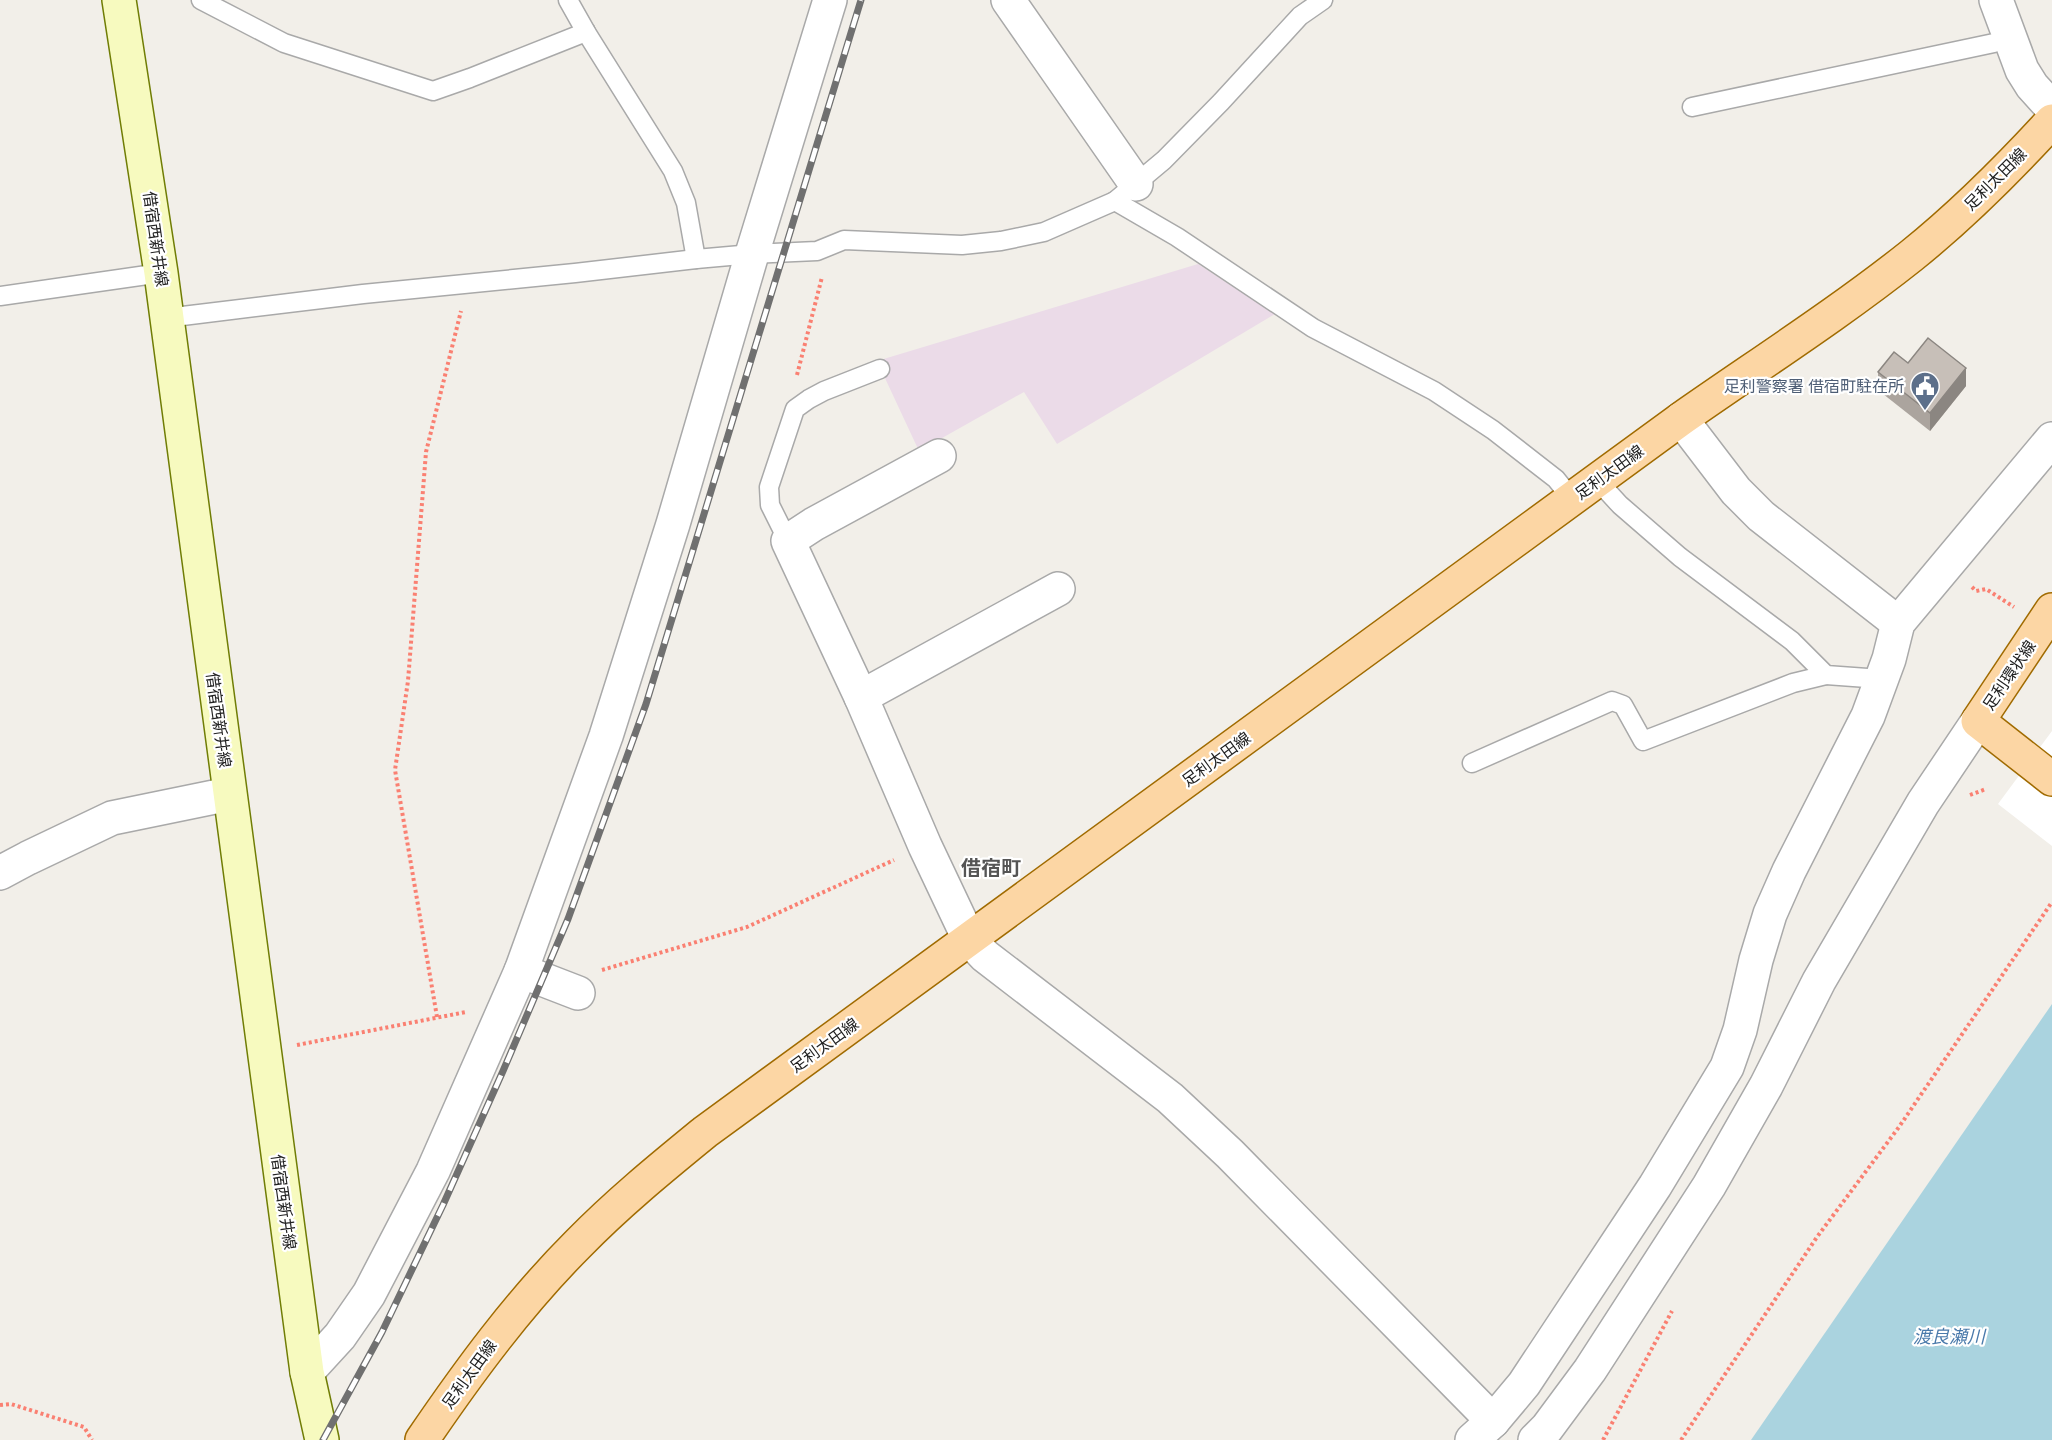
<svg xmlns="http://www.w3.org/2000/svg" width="2052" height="1440" font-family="'Noto Sans','Noto Sans JP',sans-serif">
<rect width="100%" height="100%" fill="#f2efe9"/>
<path fill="#ebdbe8" d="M1198,264L1275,314L1057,444L1024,392L919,451L877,361Z"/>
<path fill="#aad3df" d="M2052,1004V1440H1751Z"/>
<path fill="#fff" d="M2052,731V846L1998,804Z"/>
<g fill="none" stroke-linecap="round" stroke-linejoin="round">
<g stroke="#a9a9a9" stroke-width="21">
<g id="service">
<path d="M201,0L284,43L433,91L470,78L586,32"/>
<path d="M568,0L586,32L673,171L686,203L696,259"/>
<path d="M1692,107L1994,43L2009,37"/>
<path d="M1115,201L1177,237L1313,328L1434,391L1493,430L1556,479L1572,499"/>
<path d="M0,296L161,273"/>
<path d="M166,318L363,294L575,273L696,259L752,254L817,251L844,240L962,245L1001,241L1044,232L1115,201L1164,160L1221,102L1300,16L1323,0"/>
<path d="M1597,480L1620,505L1680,557L1792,641L1826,675L1881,679"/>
<path d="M788,541L770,505L769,487L795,409L809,399L824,391L880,369"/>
<path d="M1472,763L1612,701L1623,705L1643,741L1793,683L1826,675"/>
</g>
</g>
<g stroke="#a9a9a9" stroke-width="36">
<g id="minor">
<path d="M1008,0L1136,184"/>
<path d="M1996,0L2022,70L2032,86L2052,108"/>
<path d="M1681,419L1736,491L1761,516L1898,623"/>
<path d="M939,456L814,524L788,541L861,697L925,846L969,939L985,956L1170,1098L1230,1154L1493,1421"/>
<path d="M861,697L1058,589"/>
<path d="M0,873L28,858L112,818L229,794"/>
<path d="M521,971L578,993"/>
<path d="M307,1372L340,1336L369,1294L433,1171L521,971L606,736L673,524L752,254L830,0"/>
<path d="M1472,1440L1493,1421L1524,1384L1655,1186L1727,1067L1740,1030L1756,960L1770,914L1789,871L1868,716L1889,659L1898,623L2052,439"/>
</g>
</g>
<g stroke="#a9a9a9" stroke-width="36">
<path id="tertiary" d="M1535,1440L1547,1428L1590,1370L1709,1186L1766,1086L1819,981L1923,803L1978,721"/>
</g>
<g stroke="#707d05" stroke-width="36">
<path id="secondary" d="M119,0L161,273L307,1372L322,1440"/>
</g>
<g stroke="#a06b00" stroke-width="36">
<g id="primary">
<path d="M2052,610L1978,721L2052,779"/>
<path d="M422,1440C469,1371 519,1303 578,1244C618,1203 661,1168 705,1132L1681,419C1758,365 1838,314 1911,256C1962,215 2008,169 2052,121"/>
</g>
</g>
<g stroke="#fa8072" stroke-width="4" stroke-dasharray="3 3" stroke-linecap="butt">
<path d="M797,375L822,277"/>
<path d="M1972,587L1976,591L1986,589L2014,607"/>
<path d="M1970,795L1986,789"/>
<path d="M602,970L747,927L894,860"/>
<path d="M437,1017L395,770L408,681L426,452L461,311"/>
<path d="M297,1045L466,1012"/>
<path d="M0,1405L11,1404L84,1427L92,1440"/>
<path d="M1603,1440L1672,1311"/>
<path d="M1681,1440L1817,1237L1899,1127L2052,902"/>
</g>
<use href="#service" stroke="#fff" stroke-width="18"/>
<use href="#minor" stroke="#fff" stroke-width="33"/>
<use href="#tertiary" stroke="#fff" stroke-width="33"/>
<use href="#secondary" stroke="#f7fabf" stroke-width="33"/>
<use href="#primary" stroke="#fcd6a4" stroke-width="33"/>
<g stroke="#707070" stroke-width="7">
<path id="rail" d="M323,1440L382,1332L443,1205L503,1071L568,919L646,704L861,0"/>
</g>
<use href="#rail" stroke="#fff" stroke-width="4.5" stroke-dasharray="14" stroke-linecap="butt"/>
</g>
<path fill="#aba49e" d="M1908,363L1966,386L1930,431L1878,390V372Z"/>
<path fill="#8b8681" d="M1966,368V386L1930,431V413Z"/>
<path fill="#c7bfb8" stroke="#8b8681" stroke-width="1.5" d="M1928,338L1966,368L1930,413L1878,372L1894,352L1908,363Z"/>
<defs>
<g id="civic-pin" transform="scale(1.5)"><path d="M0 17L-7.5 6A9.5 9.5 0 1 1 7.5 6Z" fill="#5c6f8a" stroke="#fff"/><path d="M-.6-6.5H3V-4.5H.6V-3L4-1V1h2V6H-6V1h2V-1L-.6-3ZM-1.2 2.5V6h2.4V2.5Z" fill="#fff"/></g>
</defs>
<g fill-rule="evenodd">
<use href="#civic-pin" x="1925" y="386"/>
</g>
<g text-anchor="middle" stroke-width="4.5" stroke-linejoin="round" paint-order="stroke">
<g font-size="16" fill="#222" stroke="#fff">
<text transform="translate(1995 179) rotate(-45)" y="6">足利太田線</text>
<text transform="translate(156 239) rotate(82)" y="6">借宿西新井線</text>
<text transform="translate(1609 472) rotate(-36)" y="6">足利太田線</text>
<text transform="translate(2009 675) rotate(-56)" y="6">足利環状線</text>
<text transform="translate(219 720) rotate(82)" y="6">借宿西新井線</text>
<text transform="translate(1216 759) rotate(-36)" y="6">足利太田線</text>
<text transform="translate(824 1045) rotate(-36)" y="6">足利太田線</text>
<text transform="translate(284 1202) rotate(82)" y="6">借宿西新井線</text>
<text transform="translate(469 1374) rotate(-54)" y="6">足利太田線</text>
</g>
<g font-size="16" fill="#4e5e75" stroke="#fff" text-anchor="end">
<text x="1904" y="392">足利警察署 借宿町駐在所</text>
</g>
<g font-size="18" font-style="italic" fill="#4a7aab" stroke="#fff">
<text x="1949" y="1343">渡良瀬川</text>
</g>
<g font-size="20" font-weight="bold" fill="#555" stroke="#fff">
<text x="991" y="875">借宿町</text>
</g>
</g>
</svg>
